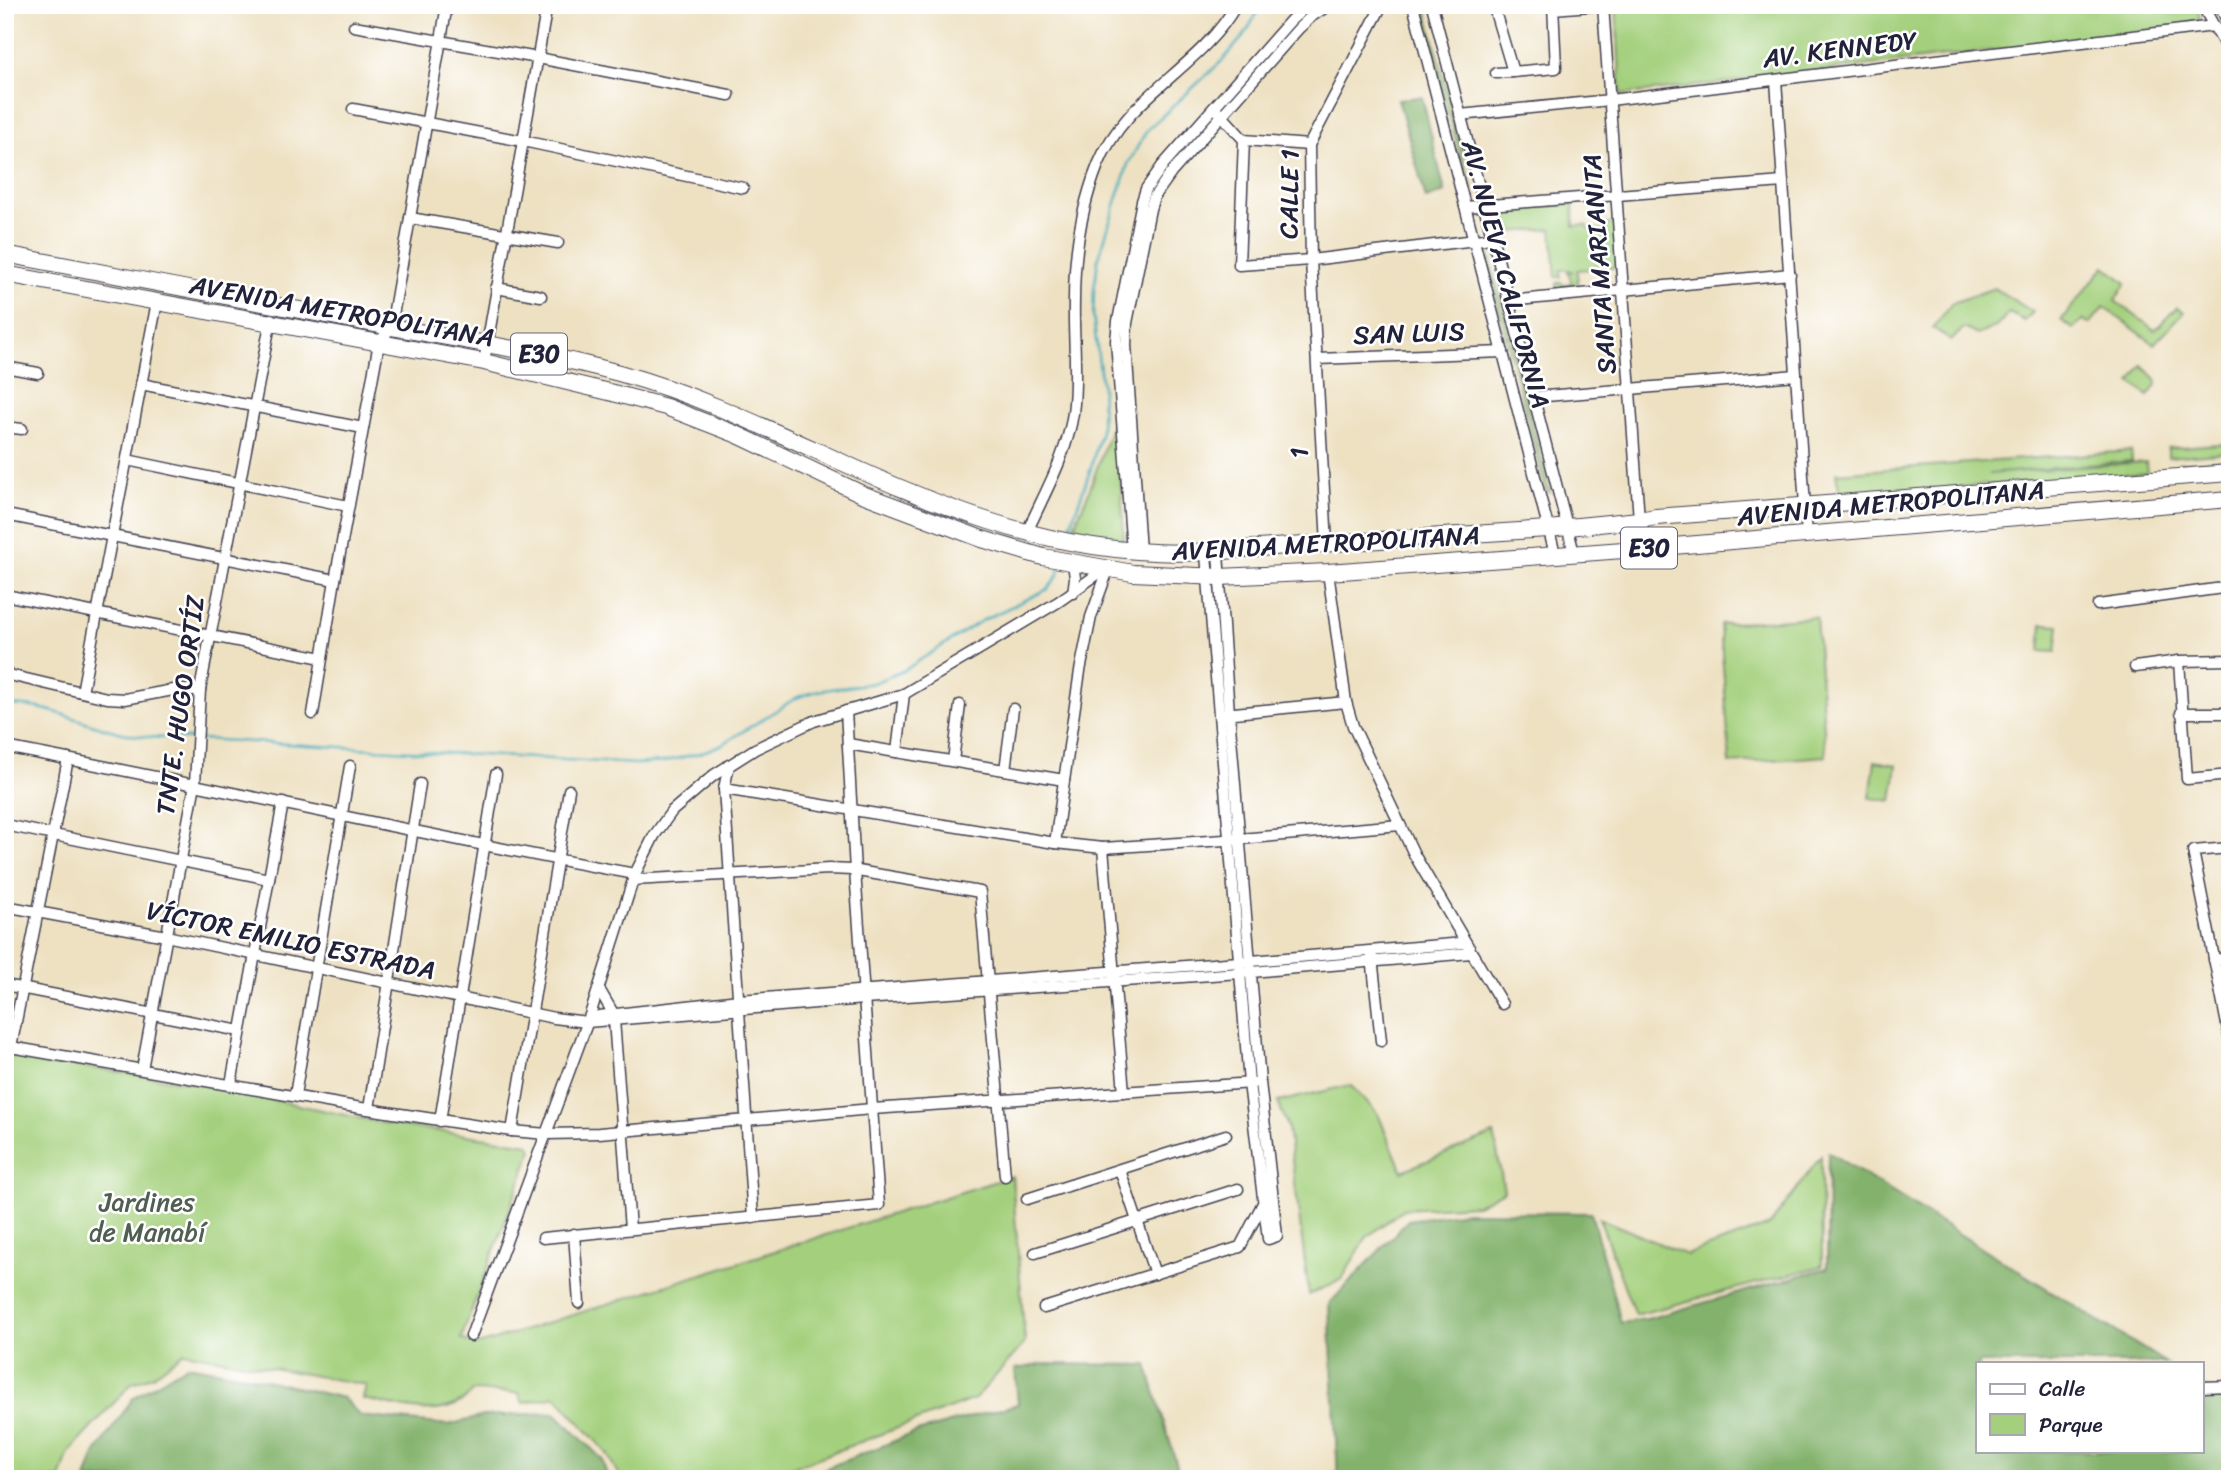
<svg xmlns="http://www.w3.org/2000/svg" width="2235" height="1484" font-family="Sriracha,sans-serif">
<rect width="100%" height="100%" fill="#fff"/>
<filter id="ink" filterUnits="userSpaceOnUse"><feTurbulence type="fractalNoise" baseFrequency=".0143" numOctaves="2"/><feDisplacementMap in="SourceGraphic" scale="14" xChannelSelector="R" yChannelSelector="G"/><feConvolveMatrix kernelMatrix="1 2 1 2 8 2 1 2 1" color-interpolation-filters="sRGB"/></filter>
<filter id="wash" filterUnits="userSpaceOnUse"><feTurbulence type="fractalNoise" baseFrequency=".00686" numOctaves="4" result="noise"/><feDisplacementMap in="SourceGraphic" scale="28" xChannelSelector="R" yChannelSelector="G"/><feGaussianBlur stdDeviation="1.57" result="paint"/><feColorMatrix in="noise" values="0 0 0 0 0 0 0 0 0 0 0 0 0 0 0 0 0 1.4 0 .05"/><feComposite in="paint" operator="in"/></filter>
<g filter="url(#wash)">
<rect width="100%" height="100%" fill="#eee1c2"/>
<g fill="#a4d07d" stroke="#63795c" stroke-width="2">
<path d="M1420,5H1425L1474,198H1471Z"/>
<path d="M1616,5H2196L2200,17L2194,26L1621,95Z"/>
<path d="M1573,204L1574,226L1587,225L1589,229L1606,230L1607,224H1616L1619,267L1577,270L1578,290L1557,293V283L1561,282L1562,285L1572,283L1568,273L1572,272L1571,270H1560L1561,277H1556L1552,229L1508,232L1503,210Z"/>
<path d="M1483,247H1487L1550,492L1546,491Z"/>
<path d="M2105,266L2126,283L2115,301L2155,330L2177,307L2184,312L2154,344L2104,307L2090,324L2083,320L2073,329L2061,320Z"/>
<path d="M1994,288L2033,312L2025,321L2009,313L1996,327L1977,335L1964,328L1951,341L1933,328L1952,303Z"/>
<path d="M2142,365L2156,379L2157,384L2148,396L2131,382Z"/>
<path d="M1117,410L1124,540L1072,535L1074,526L1088,494Z"/>
<path d="M2230,443V452L2168,457V448Z"/>
<path d="M2131,451L2132,461L1988,474L2146,462L2147,473L1840,496L1836,473Z"/>
<path d="M2230,459V467L2178,470V463Z"/>
<path d="M1816,617L1826,756L1730,763L1720,624Z"/>
<path d="M2042,624L2059,625L2056,652L2040,651Z"/>
<path d="M1875,761L1897,765L1892,801L1870,798Z"/>
<path d="M5,1055L194,1083L383,1123L529,1144L532,1150L461,1339L478,1345L1012,1176L1025,1343L975,1399L762,1479H621L606,1452L556,1396L523,1403L519,1393L473,1391C446,1424 400,1406 363,1399L366,1385L184,1352L154,1375L132,1383L69,1452L60,1479H5Z"/>
<path d="M1350,1085L1378,1114L1402,1171L1494,1134L1504,1191L1477,1205L1403,1209L1366,1238L1342,1279L1309,1295L1288,1128L1278,1102Z"/>
<path d="M1821,1156L1822,1266L1635,1315L1599,1218L1686,1255L1770,1225Z"/>
</g>
<g fill="#83b26c" stroke="#526a54" stroke-width="2">
<path d="M1422,97L1445,192L1426,199L1398,99Z"/>
<path d="M1828,1152L2166,1363H1978V1451H2202V1386L2230,1403V1479H1338L1329,1304L1408,1220L1466,1212L1591,1213L1621,1323L1647,1319L1827,1268Z"/>
<path d="M1044,1364L1147,1365L1181,1479H799L917,1432L1018,1404L1015,1369Z"/>
<path d="M187,1365L244,1375L343,1398L360,1416L448,1425L484,1416L555,1413L602,1459L608,1479H86L95,1454L133,1398Z"/>
</g>
<g fill="none" stroke-linecap="round" stroke-linejoin="round">
<g stroke="#3aa9b8" stroke-width="2.5">
<path d="M1067,535L1090,471L1101,431L1102,387L1093,316L1094,290L1098,260L1128,164L1147,130L1224,59L1246,33L1261,5"/>
<path d="M5,706C47,702 88,727 128,734C149,739 172,737 194,739"/>
<path d="M200,739L637,764L663,762L700,753L723,744L796,698L817,691L873,683L903,671L981,621L1048,589L1058,575L1061,565"/>
</g>
</g>
</g>
<g filter="url(#ink)">
<g fill="none" stroke-linecap="round" stroke-linejoin="round">
<g stroke="#413f4f" stroke-width="13">
<g id="minor">
<path d="M1413,5L1555,554"/>
<path d="M1432,5L1574,553"/>
<path d="M1493,5L1513,72L1556,68L1553,5"/>
<path d="M1603,5L1639,520L1650,548"/>
<path d="M2202,5L2230,54"/>
<path d="M2219,5L2230,25"/>
<path d="M1553,9L1603,5"/>
<path d="M354,26L538,58L729,95"/>
<path d="M1496,73L1513,72"/>
<path d="M1776,80L1807,535"/>
<path d="M353,109L523,141L743,188"/>
<path d="M1217,110L1244,140L1239,265L1311,260L1492,238"/>
<path d="M1460,115L1610,100L2214,26L2220,36L2230,43"/>
<path d="M1244,140L1309,145"/>
<path d="M1465,207L1783,182"/>
<path d="M410,218L558,243"/>
<path d="M496,288L541,296"/>
<path d="M1509,301L1790,274"/>
<path d="M1317,359L1503,352"/>
<path d="M484,362L547,5"/>
<path d="M5,367L38,373"/>
<path d="M141,384L363,428"/>
<path d="M1534,397L1796,375"/>
<path d="M5,427L22,429"/>
<path d="M127,460L348,506"/>
<path d="M11,516L335,580"/>
<path d="M1027,532C1044,494 1067,455 1073,413C1078,376 1073,338 1074,301C1074,256 1081,208 1098,165C1127,94 1200,69 1236,5"/>
<path d="M1327,544L1311,260L1309,145L1382,5"/>
<path d="M1132,551L1116,341L1118,321L1142,201L1146,189L1163,165L1291,20L1308,5"/>
<path d="M1140,551L1126,345L1127,323L1150,209L1154,197L1171,173L1299,28L1312,16L1329,5"/>
<path d="M1206,554L1249,1083L1268,1239L1277,1236L1260,1082L1229,713L1218,553"/>
<path d="M1073,563L1075,578L1073,593"/>
<path d="M1328,572L1346,702L1353,726L1415,856L1502,1004"/>
<path d="M5,595L322,658"/>
<path d="M2098,605L2230,587"/>
<path d="M2179,661L2187,779L2230,775"/>
<path d="M2135,667L2179,661L2230,660"/>
<path d="M5,674L107,698L125,699L173,690H200"/>
<path d="M82,692L157,302"/>
<path d="M2181,713H2230"/>
<path d="M313,714L335,580L379,343L391,327L447,5"/>
<path d="M1224,714L1346,702"/>
<path d="M848,744L1064,780"/>
<path d="M5,747C216,787 424,836 635,874"/>
<path d="M897,752L904,694"/>
<path d="M953,761L960,705"/>
<path d="M729,765L724,789L753,1218"/>
<path d="M1005,770L1013,709"/>
<path d="M724,789L1055,843L1103,848L1240,839L1400,825"/>
<path d="M5,825L269,879"/>
<path d="M1055,843L1080,671L1091,617L1108,570"/>
<path d="M1103,848L1124,1092"/>
<path d="M2230,848L2193,851L2230,1040"/>
<path d="M633,880L829,869L852,870L980,892L1005,1176"/>
<path d="M5,906L166,936L554,1018L587,1022L864,999L1240,973L1471,953"/>
<path d="M1372,957L1381,1041"/>
<path d="M2214,960L2230,958"/>
<path d="M5,985L240,1031"/>
<path d="M599,989L613,1013L614,1020L630,1229"/>
<path d="M599,1016L739,1000L1239,962L1464,943"/>
<path d="M5,1046L361,1108L512,1131L547,1134L599,1133L872,1109L1253,1083"/>
<path d="M11,1047L68,759"/>
<path d="M142,1069L195,784L200,690L271,319"/>
<path d="M231,1084L283,803"/>
<path d="M295,1095L350,766"/>
<path d="M369,1109L420,784"/>
<path d="M440,1121L496,774"/>
<path d="M512,1131L569,790"/>
<path d="M1120,1170L1155,1274"/>
<path d="M1027,1199L1226,1135"/>
<path d="M574,1234L579,1303"/>
<path d="M543,1238L879,1205L855,871L846,711"/>
<path d="M1035,1253L1238,1189"/>
<path d="M1044,1308L1240,1247L1262,1205"/>
<path d="M471,1336L589,1018L635,874L654,836L672,811L714,775L755,749L814,721L904,694L1058,602L1105,569"/>
<path d="M2202,1387L2230,1386"/>
</g>
</g>
<g stroke="#413f4f" stroke-width="18">
<g id="highway">
<path d="M5,254C132,279 258,302 385,326C463,340 542,352 619,373C747,408 862,481 989,521C1071,548 1157,559 1243,549L1548,529L1639,520L1656,517L2230,473"/>
<path d="M5,274L484,362L613,393L666,407L738,435L862,494L982,539L1043,557L1133,573L1219,577L1328,572L1650,548L2230,499"/>
</g>
</g>
<use href="#minor" stroke="#fff" stroke-width="10"/>
<use href="#highway" stroke="#fff" stroke-width="16"/>
</g>
</g>
<g text-anchor="middle" stroke-width="5" stroke-linejoin="round" paint-order="stroke">
<g fill="#fff" stroke="#646476" stroke-width="2">
<rect x="511" y="333.5" width="56" height="41" rx="5"/>
<rect x="1621" y="527.5" width="56" height="41" rx="5"/>
</g>
<g font-size="24" font-weight="bold" fill="#22223b">
<text x="539" y="362">E30</text>
<text x="1649" y="556">E30</text>
</g>
<g font-size="26" fill="#22223b" stroke="#fff">
<text transform="translate(1840 49) rotate(-7)" y="9">AV. KENNEDY</text>
<text transform="translate(1289 194) rotate(-89)" y="9">CALLE 1</text>
<text transform="translate(1599 264) rotate(-94)" y="9">SANTA MARIANITA</text>
<text transform="translate(1506 274) rotate(75)" y="9">AV. NUEVA CALIFORNIA</text>
<text transform="translate(342 311) rotate(10)" y="9">AVENIDA METROPOLITANA</text>
<text transform="translate(1409 333) rotate(-2)" y="9">SAN LUIS</text>
<text transform="translate(1299 453) rotate(-93)" y="9">1</text>
<text transform="translate(1891 503) rotate(-5)" y="9">AVENIDA METROPOLITANA</text>
<text transform="translate(1326 543) rotate(-3)" y="9">AVENIDA METROPOLITANA</text>
<text transform="translate(180 705) rotate(-82)" y="9">TNTE. HUGO ORTÍZ</text>
<text transform="translate(291 940) rotate(12)" y="9">VÍCTOR EMILIO ESTRADA</text>
</g>
<g font-size="26" fill="#505f52" stroke="#fff">
<text x="147" y="1211">Jardines<tspan x="147" dy="30">de Manabí</tspan></text>
</g>
</g>
<rect width="2235" height="1484" fill="none" stroke="#fff" stroke-width="28"/>
<rect x="1976" y="1362" width="228" height="91" fill="#ffffff" stroke="#a7a7b1" stroke-width="2"/>
<rect x="1990" y="1384" width="35" height="10" fill="#ffffff" stroke="#a7a7b1" stroke-width="2"/>
<text x="2039" y="1396" font-size="21" fill="#22223b">Calle</text>
<rect x="1990" y="1414" width="35" height="21" fill="#a4d07d" stroke="#a7a7b1" stroke-width="2"/>
<text x="2039" y="1432" font-size="21" fill="#22223b">Parque</text>
</svg>
